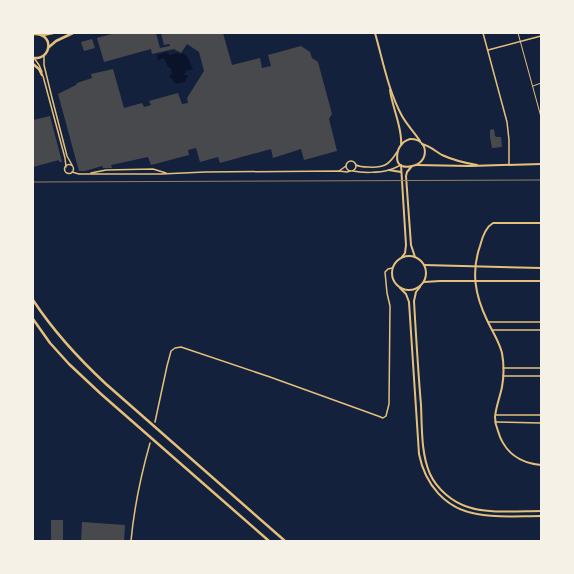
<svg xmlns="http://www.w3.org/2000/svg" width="574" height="574" font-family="Georgia,serif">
<rect width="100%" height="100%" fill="#14213d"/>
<path fill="#0b132b" d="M167,52L169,55L178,53L181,54L183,53C190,58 189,63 193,69V70H190L186,71L184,75H188L185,82L176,84L169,76L172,74L171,68L168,67L164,58L158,60L157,55Z"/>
<g fill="#48494c">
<path d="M115,33H156L160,48L170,46L169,44L164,45L161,33H223L232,65L260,58L262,68L271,66L268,55L301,46L310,52L312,58L318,62L332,114L329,119L337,151L304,160L301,149L273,158L271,149L220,163L218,157L200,162L196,148L188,150L189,155L151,165L148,157L111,165L112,168H103L102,166L85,171H79L58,94L76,85L77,83L92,78L91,74L113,69L124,108L142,103L144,107L151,105L149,101L178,93L182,104L188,103L187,98L204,71L199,52L187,44L181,53L174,49L152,54L151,49L104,62L97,38Z"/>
<path d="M92,39L95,48L84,51L81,42Z"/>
<path d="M50,116L62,162H59V160L33,167V120Z"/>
<path d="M494,129L495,136L497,137H501L502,147L492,148L490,137V130Z"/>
<rect x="51" y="520" width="12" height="21"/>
<path d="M82,522L125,525L124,541H81Z"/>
</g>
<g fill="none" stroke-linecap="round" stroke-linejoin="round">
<g stroke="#e5c07b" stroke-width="1">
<path d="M518,33L541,117"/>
<path d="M533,86L541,83"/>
</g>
<g stroke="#e5c07b" stroke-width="1.5">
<path d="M483,33L507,122L509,140V165"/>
<path d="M488,50L541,36"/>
<path d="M44,56V65L52,98L67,156L72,165"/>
<path d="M34,58L39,65L42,72"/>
<path d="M43,76L65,158L66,167"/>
<circle cx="351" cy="166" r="5"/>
<circle cx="69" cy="169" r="4.5"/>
<path d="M356,165C360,167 364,167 368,167C384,168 389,165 397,152"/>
<path d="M339,171L346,166"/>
<path d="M353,171C362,173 379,173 389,170C393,169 397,167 401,165"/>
<path d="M72,172L79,174H161L205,172L339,171L347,172L350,171"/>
<path d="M91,173L106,170L153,169L166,173"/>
<path d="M488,322H541"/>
<path d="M492,330H541"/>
<path d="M503,368H541"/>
<path d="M503,376H541"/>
<path d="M496,415H541"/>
<path d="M155,422L167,366L171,351L175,348L181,347L270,377L378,416L383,418L386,416L389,404L390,306L387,293L385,272L388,269L392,268"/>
<path d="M495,422L541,423"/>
<path d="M131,541C134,508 141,475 150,443"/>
</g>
<g stroke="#e5c07b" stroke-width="2">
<path d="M422,144C430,146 435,151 442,155C453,160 465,163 477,165"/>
<path d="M416,165L470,166L541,164"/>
<path d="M541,223H493C486,227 482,238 480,246C471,272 475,295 487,320C492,331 499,341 502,353C504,364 504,376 502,387C500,397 496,406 495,417C495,422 496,426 498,431C504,452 520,463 541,465"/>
</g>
<g stroke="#e5c07b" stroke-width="2">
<path d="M424,265L541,268"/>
<path d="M424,282L440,281H541"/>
</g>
<g stroke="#e5c07b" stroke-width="2">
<path d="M375,33C383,61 388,90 402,116C407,125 415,133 420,141"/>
<path d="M390,90C392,107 403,129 401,145"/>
<path d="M410,139C429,138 430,163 412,166C409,167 405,167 402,166C394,163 397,149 402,144C404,141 407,140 410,139Z"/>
<path d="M401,165L406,245L405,253L402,257"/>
<path d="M412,166L407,172L406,176L411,245L415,257"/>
<path d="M389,170L401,172"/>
<circle cx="409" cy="273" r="17"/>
<path d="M420,287L416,292L414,301C416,336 418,370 421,405C422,427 421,454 430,474C437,489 452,502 468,507C488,514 520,511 541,511"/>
<path d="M400,288L406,294L409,302L419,454C425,484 445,509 477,514C497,518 520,516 541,516"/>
</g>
<g stroke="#e5c07b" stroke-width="2.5">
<path d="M33,34C54,32 53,60 33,58"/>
<path d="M43,35L53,33"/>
<path d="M49,47L56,41L73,33"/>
<path d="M33,64L39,69L42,75"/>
</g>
<g stroke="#e5c07b" stroke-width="2.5">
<path d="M33,300C54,332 78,358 106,384L285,541"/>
<path d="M33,319L50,343L69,364L101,394L269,541"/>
</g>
<path stroke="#918062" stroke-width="1" d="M33,182L541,180"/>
</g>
<rect width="574" height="574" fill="none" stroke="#f6f1e7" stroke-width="68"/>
</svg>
